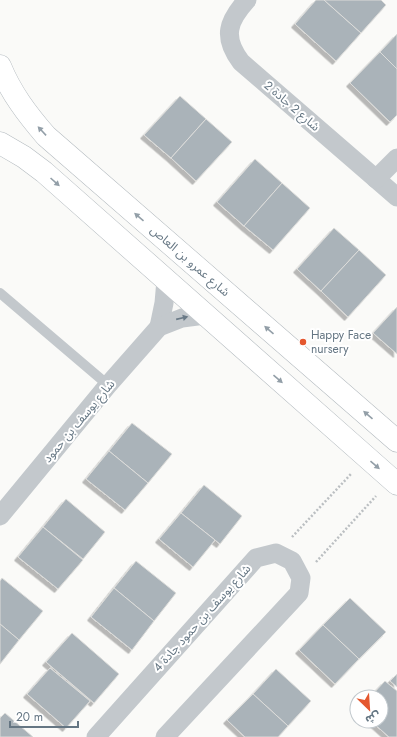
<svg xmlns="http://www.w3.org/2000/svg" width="397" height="737" font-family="Jost,'Noto Sans Arabic',sans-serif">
<defs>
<filter id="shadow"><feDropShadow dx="-3.5" dy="3.5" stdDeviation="0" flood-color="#0004"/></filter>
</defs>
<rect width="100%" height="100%" fill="#fafaf8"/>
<g fill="#aab3b9" stroke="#dcdcda" filter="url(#shadow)">
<path d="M316,0H324L361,33L336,61L295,24Z"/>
<path d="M324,0H381L386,5L361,33Z"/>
<path d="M397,34V69L380,52Z"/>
<path d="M380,52L397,69V115L390,122L350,83Z"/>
<path d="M180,96L206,119L171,158L144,135Z"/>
<path d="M206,119L232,142L196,181L171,158Z"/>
<path d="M255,159L282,183L244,226L217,202Z"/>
<path d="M282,183L310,208L273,250L244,226Z"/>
<path d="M334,228L359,250L321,291L297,269Z"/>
<path d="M359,250L386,275L348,317L321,291Z"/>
<path d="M397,307V354L373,333Z"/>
<path d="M132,423L172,454L148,483L109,451Z"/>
<path d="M109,451L148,483L125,510L86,479Z"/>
<path d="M204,485L242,516L220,544L181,513Z"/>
<path d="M66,499L105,532L83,559L43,527Z"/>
<path d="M181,513L215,540L193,567L159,539Z"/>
<path d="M43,527L83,560L58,589L18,557Z"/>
<path d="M136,561L176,593L154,621L114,588Z"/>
<path d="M2,578L43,611L19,640L0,624V581Z"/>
<path d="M114,588L154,621L132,650L91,617Z"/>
<path d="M350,598L386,632L359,659L323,625Z"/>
<path d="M0,624L19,640L0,664Z"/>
<path d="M323,625L359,659L335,684L299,650Z"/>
<path d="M72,633L119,674L94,703L46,662Z"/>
<path d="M50,668L90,701L66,728L27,694Z"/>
<path d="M276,669L311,701L288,726L253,694Z"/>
<path d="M397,674V687L390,681Z"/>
<path d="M385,681L397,691V737H389L371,721H381V697H370Z"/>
<path d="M253,694L288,726L278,737H245L227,720Z"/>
<path d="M5,713L33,737H0V718Z"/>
</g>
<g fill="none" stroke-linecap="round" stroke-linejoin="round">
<g stroke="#b3babf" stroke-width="23">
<g id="secondary">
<path d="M0,66C11,93 27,114 46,136L397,441"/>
<path d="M0,143L24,157L44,172L397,484"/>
</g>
</g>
<g stroke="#bbbfc2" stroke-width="2.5" stroke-dasharray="2 2" stroke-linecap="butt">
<path d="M292,537L351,474"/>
<path d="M316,562L376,496"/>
</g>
<path stroke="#c3c8cc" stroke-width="10" d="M0,293L108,385"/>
<g stroke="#c3c8cc" stroke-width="19">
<path d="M247,0C228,21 222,37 241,62L397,197"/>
<path d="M376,179L397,158"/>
<path d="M159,327L164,303L166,280"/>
<path d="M0,516L108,385L159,327L182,318L205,315"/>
<path d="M96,737L256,558L276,553L292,561L301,578L299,593L165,737"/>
</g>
<use href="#secondary" stroke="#fff" stroke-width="22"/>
</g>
<defs><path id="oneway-solid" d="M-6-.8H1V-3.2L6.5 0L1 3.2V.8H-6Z"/></defs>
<g fill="#939fa8">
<use href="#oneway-solid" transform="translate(42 131) rotate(-133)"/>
<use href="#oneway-solid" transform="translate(55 182) rotate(42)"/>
<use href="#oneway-solid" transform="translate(139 217) rotate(-139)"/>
<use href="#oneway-solid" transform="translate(269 330) rotate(-139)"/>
<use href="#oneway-solid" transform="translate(278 379) rotate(41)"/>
<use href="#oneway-solid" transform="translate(368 415) rotate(-139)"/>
<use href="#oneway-solid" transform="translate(375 465) rotate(41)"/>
</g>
<use fill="#6a7a87" href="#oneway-solid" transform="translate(182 318) rotate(-13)"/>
<circle fill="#e4572e" stroke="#fff" stroke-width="1.5" cx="303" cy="342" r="4"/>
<g text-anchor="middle" stroke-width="4" stroke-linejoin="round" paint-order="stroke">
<g font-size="12" fill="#657683" stroke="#fff">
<text transform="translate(292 106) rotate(41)" y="4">شارع 2 جادة 2</text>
<text transform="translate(190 261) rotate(41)" y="4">شارع عمرو بن العاص</text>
<text transform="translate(79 421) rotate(-50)" y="4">شارع يوسف بن حمود</text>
<text transform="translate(202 618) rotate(-48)" y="4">شارع يوسف بن حمود جادة 4</text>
</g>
<g font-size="12" fill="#657683" stroke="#fff" text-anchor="start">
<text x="311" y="339">Happy Face<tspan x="311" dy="14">nursery</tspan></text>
</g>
</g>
<g transform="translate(369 709) rotate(155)"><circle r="19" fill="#ffffff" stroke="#c1c8cd"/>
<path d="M0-3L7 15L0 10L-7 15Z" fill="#e4572e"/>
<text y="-6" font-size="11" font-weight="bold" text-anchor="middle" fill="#657683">ش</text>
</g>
<path d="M10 721v6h68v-6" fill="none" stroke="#657683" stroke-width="2"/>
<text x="16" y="721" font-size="12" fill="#657683" stroke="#ffffff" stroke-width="3" paint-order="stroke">20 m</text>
</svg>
